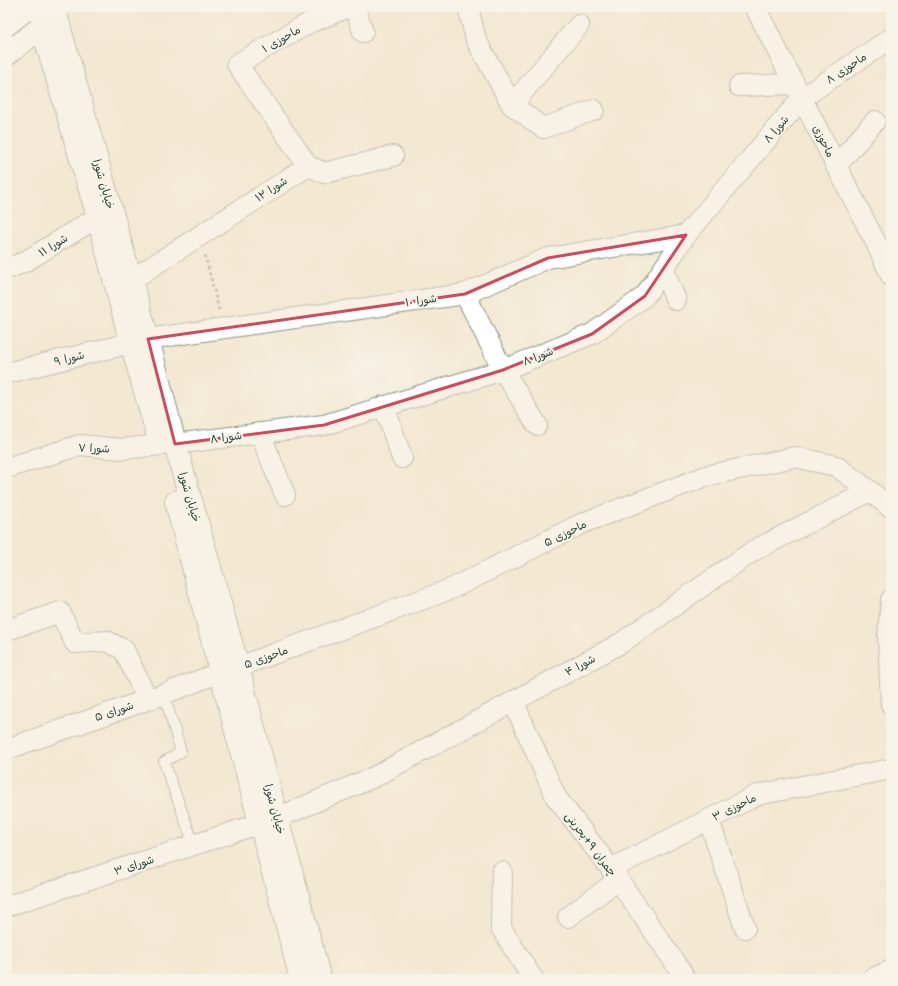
<svg xmlns="http://www.w3.org/2000/svg" width="898" height="986" font-family="'Shantell Sans','Playpen Sans Arabic',sans-serif">
<rect width="100%" height="100%" fill="#f7f3e8"/>
<filter id="ink" filterUnits="userSpaceOnUse"><feTurbulence type="fractalNoise" baseFrequency=".025" numOctaves="2"/><feDisplacementMap in="SourceGraphic" scale="8" xChannelSelector="R" yChannelSelector="G"/><feConvolveMatrix kernelMatrix="1 2 1 2 8 2 1 2 1" color-interpolation-filters="sRGB"/></filter>
<filter id="wash" filterUnits="userSpaceOnUse"><feTurbulence type="fractalNoise" baseFrequency=".012" numOctaves="4" result="noise"/><feDisplacementMap in="SourceGraphic" scale="16" xChannelSelector="R" yChannelSelector="G"/><feGaussianBlur stdDeviation="0.9" result="paint"/><feColorMatrix in="noise" values="0 0 0 0 0 0 0 0 0 0 0 0 0 0 0 0 0 1.4 0 .05"/><feComposite in="paint" operator="in"/></filter>
<g filter="url(#wash)">
<rect width="100%" height="100%" fill="#f3e8d2"/>
</g>
<g filter="url(#ink)">
<g fill="none" stroke-linecap="round" stroke-linejoin="round">
<g stroke="#899283" stroke-width="12">
<path id="lane" d="M164,694L181,752L164,762L194,845"/>
</g>
<g stroke="#899283" stroke-width="22">
<g id="street">
<path d="M355,7L363,32"/>
<path d="M468,7L476,40L512,105L543,128L594,110"/>
<path d="M755,7L877,245L891,276"/>
<path d="M739,86L794,84"/>
<path d="M512,105L579,25"/>
<path d="M308,166L325,173L393,156"/>
<path d="M836,166L875,121"/>
<path d="M7,269L26,261L98,217"/>
<path d="M663,269L676,300"/>
<path d="M131,280L308,166L237,64L309,23L349,7"/>
<path d="M465,294L503,370L537,425"/>
<path d="M148,339L465,294L548,258L686,235"/>
<path d="M7,373L131,343"/>
<path d="M384,406L402,458"/>
<path d="M260,433L285,495"/>
<path d="M175,444L324,425L503,370L592,334L645,296L686,235L802,98L891,38"/>
<path d="M7,468L80,445L121,449L161,445"/>
<path d="M891,600L888,636L891,704"/>
<path d="M7,630L60,612L75,643L107,641L124,650L147,699"/>
<path d="M238,667L451,589L583,523L706,476L795,457L836,466L870,491L891,508"/>
<path d="M513,701L556,797L611,869L682,973L684,979"/>
<path d="M7,749L164,694L221,672"/>
<path d="M277,818L374,777L621,643L753,551L870,491"/>
<path d="M709,820L745,928"/>
<path d="M611,869L757,795L891,769"/>
<path d="M502,872L501,928L533,979"/>
<path d="M7,906L261,823"/>
<path d="M568,917L618,880"/>
<path d="M872,979L891,970"/>
</g>
</g>
<g stroke="#899283" stroke-width="24">
<g id="secondary">
<path d="M42,7V27L98,217L131,343L159,440"/>
<path d="M51,7L56,15L131,280L148,339L175,444L238,667L277,818L320,979"/>
<path d="M7,24L29,7"/>
<path d="M7,54L52,19"/>
<path d="M176,502L301,979"/>
</g>
</g>
<path stroke="#899283" stroke-width="2.5" stroke-dasharray="3 3" stroke-linecap="butt" d="M205,255L219,310"/>
<use href="#lane" stroke="#fff" stroke-width="10"/>
<use href="#street" stroke="#fff" stroke-width="20"/>
<use href="#secondary" stroke="#fff" stroke-width="22"/>
</g>
</g>
<path d="M0 0H898V986H0ZM686,235L645,296L592,334L503,370L324,425L175,444L148,339L465,294L548,258Z" fill="#f3e8d2" fill-opacity=".55" fill-rule="evenodd"/>
<path fill="none" stroke="#d1495b" stroke-width="3" stroke-linejoin="round" d="M686,235L645,296L592,334L503,370L324,425L175,444L148,339L465,294L548,258Z"/>
<g text-anchor="middle" stroke-width="4" stroke-linejoin="round" paint-order="stroke">
<g font-size="11" fill="#1f3d34" stroke="#f7f3e8">
<text transform="translate(281 39) rotate(-30)" y="4">ماحوزی ۱</text>
<text transform="translate(846 68) rotate(-34)" y="4">ماحوزی ۸</text>
<text transform="translate(776 129) rotate(-50)" y="4">شورا ۸</text>
<text transform="translate(824 141) rotate(63)" y="4">ماحوزی</text>
<text transform="translate(104 184) rotate(74)" y="4">خیابان شورا</text>
<text transform="translate(271 189) rotate(-33)" y="4">شورا ۱۲</text>
<text transform="translate(53 245) rotate(-32)" y="4">شورا ۱۱</text>
<text transform="translate(421 300) rotate(-8)" y="4">شورا ۱۰</text>
<text transform="translate(538 356) rotate(-22)" y="4">شورا ۸</text>
<text transform="translate(69 358) rotate(-14)" y="4">شورا ۹</text>
<text transform="translate(226 437) rotate(-8)" y="4">شورا ۸</text>
<text transform="translate(94 448) rotate(2)" y="4">شورا ۷</text>
<text transform="translate(190 497) rotate(74)" y="4">خیابان شورا</text>
<text transform="translate(565 533) rotate(-26)" y="4">ماحوزی ۵</text>
<text transform="translate(266 657) rotate(-20)" y="4">ماحوزی ۵</text>
<text transform="translate(580 665) rotate(-28)" y="4">شورا ۴</text>
<text transform="translate(114 711) rotate(-19)" y="4">شورای ۵</text>
<text transform="translate(734 807) rotate(-26)" y="4">ماحوزی ۳</text>
<text transform="translate(275 809) rotate(75)" y="4">خیابان شورا</text>
<text transform="translate(591 844) rotate(53)" y="4">چمران ۹+بحرینی</text>
<text transform="translate(134 865) rotate(-18)" y="4">شورای ۳</text>
</g>
</g>
<rect width="898" height="986" fill="none" stroke="#f7f3e8" stroke-width="24"/>
</svg>
